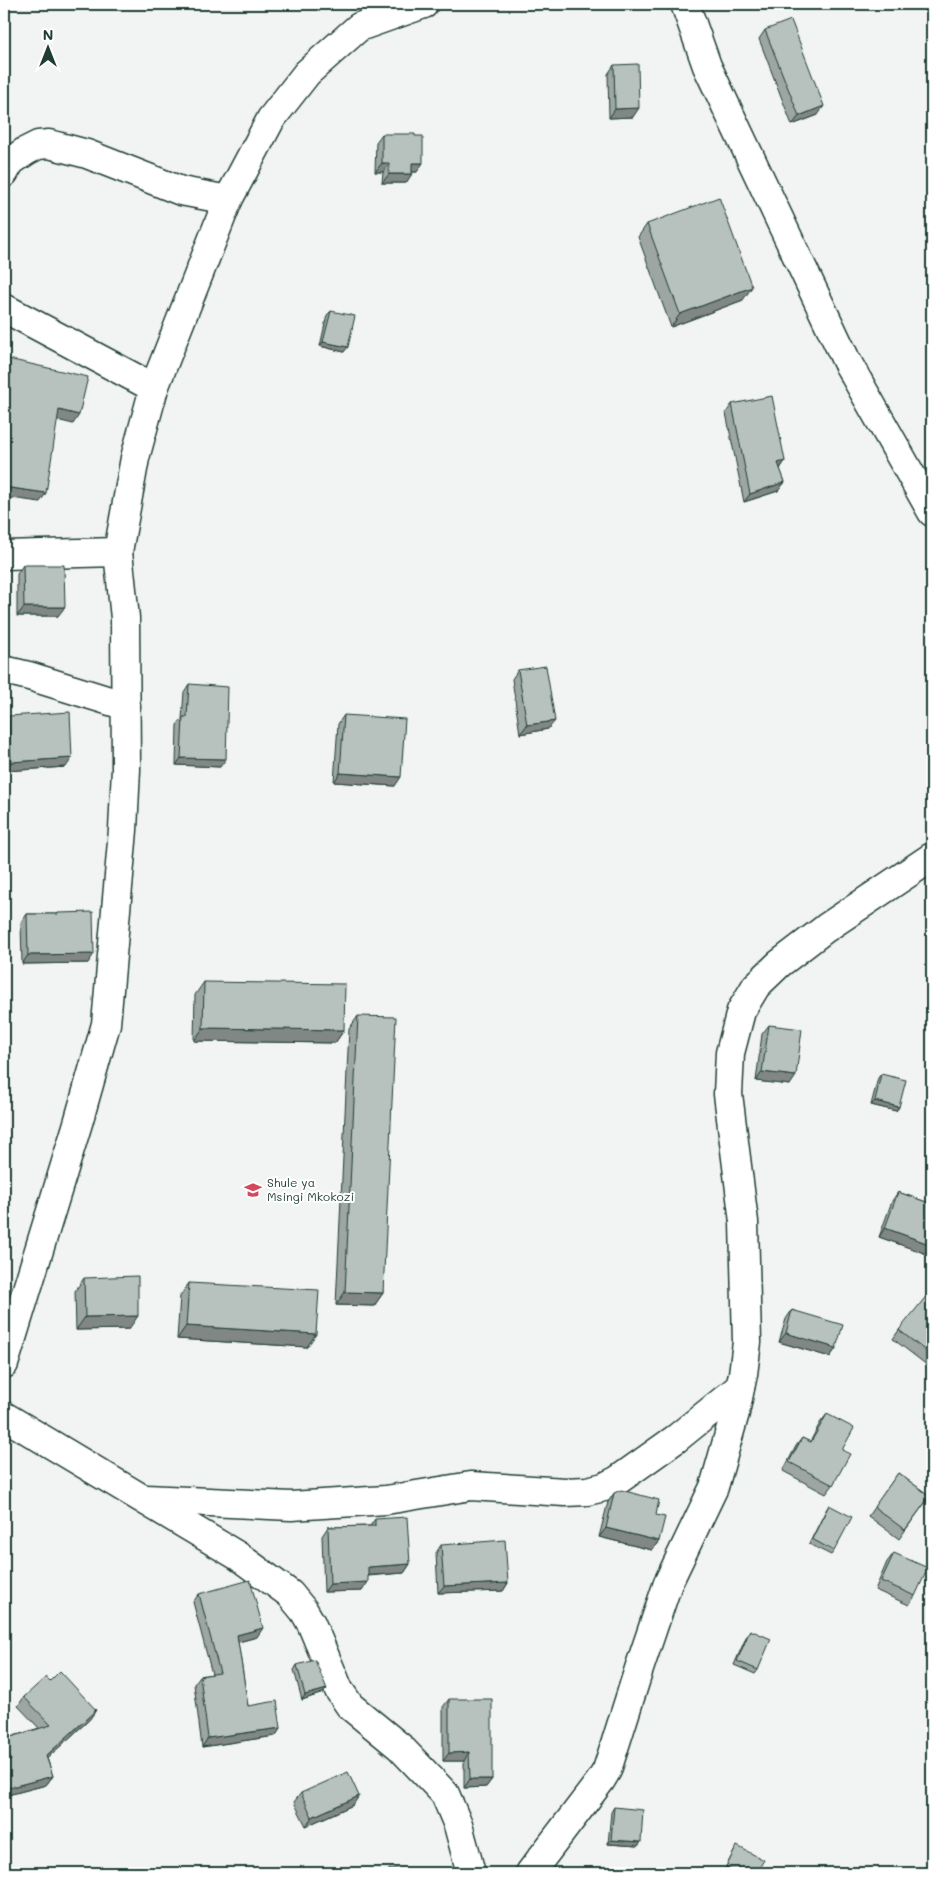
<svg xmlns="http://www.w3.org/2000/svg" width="936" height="1877" font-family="Mali,sans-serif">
<rect width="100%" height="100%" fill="#f2f3f3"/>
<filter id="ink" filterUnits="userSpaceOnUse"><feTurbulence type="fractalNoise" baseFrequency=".02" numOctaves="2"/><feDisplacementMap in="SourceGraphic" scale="10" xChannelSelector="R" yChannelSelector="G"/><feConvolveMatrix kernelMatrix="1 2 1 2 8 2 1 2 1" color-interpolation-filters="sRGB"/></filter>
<g filter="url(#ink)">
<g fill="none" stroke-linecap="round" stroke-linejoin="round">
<g stroke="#1f3d34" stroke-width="31">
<g id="street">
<path d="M685,4L707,66L846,360L932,512"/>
<path d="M4,173L11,161L26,151L38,145L49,144L87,154L181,191L228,200"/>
<path d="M4,308L154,388"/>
<path d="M4,555L118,552"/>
<path d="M4,670L29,676L126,706"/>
<path d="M4,1364L78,1123L106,1024L123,830L126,769L125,618L118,552L135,458L154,388L228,200L271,119L307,73L359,27L424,4"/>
<path d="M4,1416L238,1556L290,1594L304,1611L311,1623L339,1690L350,1706L400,1747L445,1794L458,1825L471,1873"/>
<path d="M146,1499L291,1506L386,1500L471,1486L565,1492L587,1491L604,1487L618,1480L677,1438L740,1387"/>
<path d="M530,1873L601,1780L607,1770L639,1669L668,1583L714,1487L735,1413L743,1374L747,1342L744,1222L728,1094L730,1053L741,1011L756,986L779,964L826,928L932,857"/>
</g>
</g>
<use href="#street" stroke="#fff" stroke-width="28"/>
</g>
<g fill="#9da6a3" stroke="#1f3d34">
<path d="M765,30L818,115L792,125L759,39Z"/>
<path d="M614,65L633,117L609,118L608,74Z"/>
<path d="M382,134L417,172H412L406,183H382L383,172H375L376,142Z"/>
<path d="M647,224L743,300L671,327L638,237Z"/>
<path d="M331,311L344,352L320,346L327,315Z"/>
<path d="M732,404L785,461L780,469L785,482L778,491L744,502L726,413Z"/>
<path d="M23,565L58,616H17V574Z"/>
<path d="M518,670L548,729L520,734L512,679Z"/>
<path d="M189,684L220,767L176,765L177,725L182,719L184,692Z"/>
<path d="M344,715L395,786L334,782L338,724Z"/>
<path d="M9,716L66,767L5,771L4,723Z"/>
<path d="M58,913L88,963L22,964L21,923L27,914H57Z"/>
<path d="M204,982L344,1030L335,1043L194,1041L195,995Z"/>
<path d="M358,1016L383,1293L374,1306L336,1305L349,1029Z"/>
<path d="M769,1025L790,1085L756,1081L762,1034Z"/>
<path d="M881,1074L899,1107L896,1111L871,1105L878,1078Z"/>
<path d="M898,1192L932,1204V1246L927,1254L879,1237L892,1201Z"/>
<path d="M84,1278L129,1329L76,1330L75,1291Z"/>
<path d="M189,1283L316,1334L307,1347L177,1339L180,1296Z"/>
<path d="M932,1297V1369L893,1339L899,1330Z"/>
<path d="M792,1310L836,1348L830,1357L779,1342L786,1319Z"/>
<path d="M827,1414L842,1450L833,1485L826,1494L783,1471L796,1446L802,1438L810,1442L820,1423Z"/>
<path d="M898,1473L930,1496L899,1539L868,1516Z"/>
<path d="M614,1493L656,1515L659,1541L652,1550L599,1537L608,1502Z"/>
<path d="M829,1505L834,1551L831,1555L809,1544L826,1510Z"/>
<path d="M375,1519L410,1564L404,1573L368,1576L362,1591L324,1592L322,1536L328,1527L370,1526Z"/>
<path d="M441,1545L508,1583L503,1591L438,1593L436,1553Z"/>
<path d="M894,1553L915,1596L909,1605L875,1590L887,1562Z"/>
<path d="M199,1594L257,1637L238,1642L248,1706L281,1728L275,1736L202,1747L194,1684L200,1676L212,1674L193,1602Z"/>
<path d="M750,1630L758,1670L755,1674L734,1665L747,1635Z"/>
<path d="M297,1665L327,1689L323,1693L302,1700L294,1670Z"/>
<path d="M50,1681L90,1719L47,1758L53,1776L46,1785L4,1796V1739L39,1728L18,1706L24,1697Z"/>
<path d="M449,1699L492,1779L486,1787L464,1788V1761H443V1707Z"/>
<path d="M301,1793L353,1805L306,1826L294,1802Z"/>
<path d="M614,1807L641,1842L638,1846L608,1844L611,1812Z"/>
<path d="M737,1846L756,1873H725L723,1872Z"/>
</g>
<g fill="#808784" stroke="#1f3d34">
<path d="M824,106L818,115L792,125L799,116Z"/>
<path d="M639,108L633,117L609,118L615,109Z"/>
<path d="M382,163H389L383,172H375Z"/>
<path d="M412,163H423L417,172H406Z"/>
<path d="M389,174H412L406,183H382Z"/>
<path d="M752,287L743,300L671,327L680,314Z"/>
<path d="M323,342L348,347L344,352L320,346Z"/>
<path d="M59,410L79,415L73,424L53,419Z"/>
<path d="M785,461L779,470L778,463Z"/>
<path d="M785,482L778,491L744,502L750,494Z"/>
<path d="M4,487L46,493L40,502L4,497Z"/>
<path d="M24,607H65L58,616H17Z"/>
<path d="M555,721L548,729L520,734L527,725Z"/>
<path d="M72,758L66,767L5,771L11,762Z"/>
<path d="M181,758L226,759L220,767L176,765Z"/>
<path d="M340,773L401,777L395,786L334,782Z"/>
<path d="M94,954L88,963L22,964L28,955Z"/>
<path d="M203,1028L344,1030L335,1043L194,1041Z"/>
<path d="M762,1072L796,1076L790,1085L756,1081Z"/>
<path d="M875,1101L899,1107L896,1111L871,1105Z"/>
<path d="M885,1228L932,1245V1246L927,1254L879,1237Z"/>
<path d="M345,1292L383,1293L374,1306L336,1305Z"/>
<path d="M138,1316L129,1329L76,1330L85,1317Z"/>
<path d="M186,1326L316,1334L307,1347L177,1339Z"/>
<path d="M786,1333L836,1348L830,1357L779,1342Z"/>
<path d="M606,1528L659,1541L652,1550L599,1537Z"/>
<path d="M410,1564L404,1573L361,1576L368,1567Z"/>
<path d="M368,1582L362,1591L324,1592L330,1584Z"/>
<path d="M508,1583L503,1591L438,1593L444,1586Z"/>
<path d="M263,1628L257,1637L231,1644L237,1635Z"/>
<path d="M327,1689L323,1693L302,1700L305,1695Z"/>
<path d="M96,1710L90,1719L40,1765L46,1756Z"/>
<path d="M281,1728L275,1736L202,1747L208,1738Z"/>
<path d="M469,1752L464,1761H443L449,1753Z"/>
<path d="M53,1776L46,1785L4,1796V1789Z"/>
<path d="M470,1779H492L486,1787L464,1788Z"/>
<path d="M359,1796L353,1805L306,1826L312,1817Z"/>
<path d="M611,1840L641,1842L638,1846L608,1844Z"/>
</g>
<g fill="#b7c1bd" stroke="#1f3d34">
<path d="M791,20L824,106L799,116L765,30Z"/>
<path d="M638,64L639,108L615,109L614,65Z"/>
<path d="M382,134H415V136H423V163H412V174H389V163H382Z"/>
<path d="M719,197L752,287L680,314L647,224Z"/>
<path d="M331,311L355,316L348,347L323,342Z"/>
<path d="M4,358L88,377L79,415L59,410L46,493L4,487Z"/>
<path d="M772,396L785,461L778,463L785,482L750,494L732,404Z"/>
<path d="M23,565H64L65,607H24Z"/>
<path d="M546,666L555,721L527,725L518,670Z"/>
<path d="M189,684L228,687L226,759L181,758L183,717H187Z"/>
<path d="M70,712L72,758L11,762L9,716Z"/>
<path d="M344,715L405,719L401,777L340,773Z"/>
<path d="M93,912L94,954L28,955L27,914H58V913Z"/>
<path d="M204,982L345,984L344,1030L203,1028Z"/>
<path d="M358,1016L396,1017L383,1293L345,1292Z"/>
<path d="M769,1025L802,1029L796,1076L762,1072Z"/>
<path d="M881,1074L906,1080L899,1107L875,1101Z"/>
<path d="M898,1192L932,1204V1245L885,1228Z"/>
<path d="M138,1276V1316L85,1317L84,1278Z"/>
<path d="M189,1283L319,1290L316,1334L186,1326Z"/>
<path d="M928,1294L932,1297V1356L899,1330Z"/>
<path d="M792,1310L843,1325L836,1348L786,1333Z"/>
<path d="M827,1414L854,1428L842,1450L850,1454L833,1485L789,1462L802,1438L811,1442Z"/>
<path d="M898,1473L930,1496L905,1530L874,1507Z"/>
<path d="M621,1490L659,1500L656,1515L665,1517L659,1541L606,1528L614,1493Z"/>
<path d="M829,1505L852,1517L834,1551L812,1539Z"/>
<path d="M407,1517L410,1564L368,1567V1582L330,1584L328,1527L375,1526V1519Z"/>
<path d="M505,1540L508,1583L444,1586L441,1545Z"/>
<path d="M894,1553L928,1568L915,1596L881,1581Z"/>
<path d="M250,1580L263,1628L237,1635L248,1706L277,1701L281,1728L208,1738L200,1676L220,1673L199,1594Z"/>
<path d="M750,1630L771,1639L758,1670L737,1661Z"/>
<path d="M315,1660L327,1689L305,1695L297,1665Z"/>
<path d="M60,1671L96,1710L46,1756L53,1776L4,1789V1762L11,1760L4,1739L51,1725L24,1697L46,1677L50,1681Z"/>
<path d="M449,1699H492V1779H470L469,1752L449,1753Z"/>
<path d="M348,1772L359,1796L312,1817L301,1793Z"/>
<path d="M614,1807L643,1810L641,1842L611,1840Z"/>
<path d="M737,1846L764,1860L756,1873H737L726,1867Z"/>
<path d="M389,1869L447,1870V1873H389Z"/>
</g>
</g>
<defs>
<g id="school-bare" transform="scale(1.35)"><path d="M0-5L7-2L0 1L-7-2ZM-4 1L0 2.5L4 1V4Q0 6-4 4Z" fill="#d1495b" stroke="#fff" stroke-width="2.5" paint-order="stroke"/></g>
</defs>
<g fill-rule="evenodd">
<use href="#school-bare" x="253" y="1190"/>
</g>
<g text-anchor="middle" stroke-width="4" stroke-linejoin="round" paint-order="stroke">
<g font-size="12" fill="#1f3d34" stroke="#fff" text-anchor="start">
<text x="267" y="1187">Shule ya<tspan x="267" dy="14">Msingi Mkokozi</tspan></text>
</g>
</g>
<rect width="936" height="1877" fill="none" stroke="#fff" stroke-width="20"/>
<rect x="10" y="10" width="916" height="1857" fill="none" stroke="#1f3d34" stroke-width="2" filter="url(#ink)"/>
<g transform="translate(48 48)" stroke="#ffffff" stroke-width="4" paint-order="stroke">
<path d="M0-4L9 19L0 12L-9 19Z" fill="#1f3d34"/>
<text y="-8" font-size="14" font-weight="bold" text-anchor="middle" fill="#1f3d34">N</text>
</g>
</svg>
